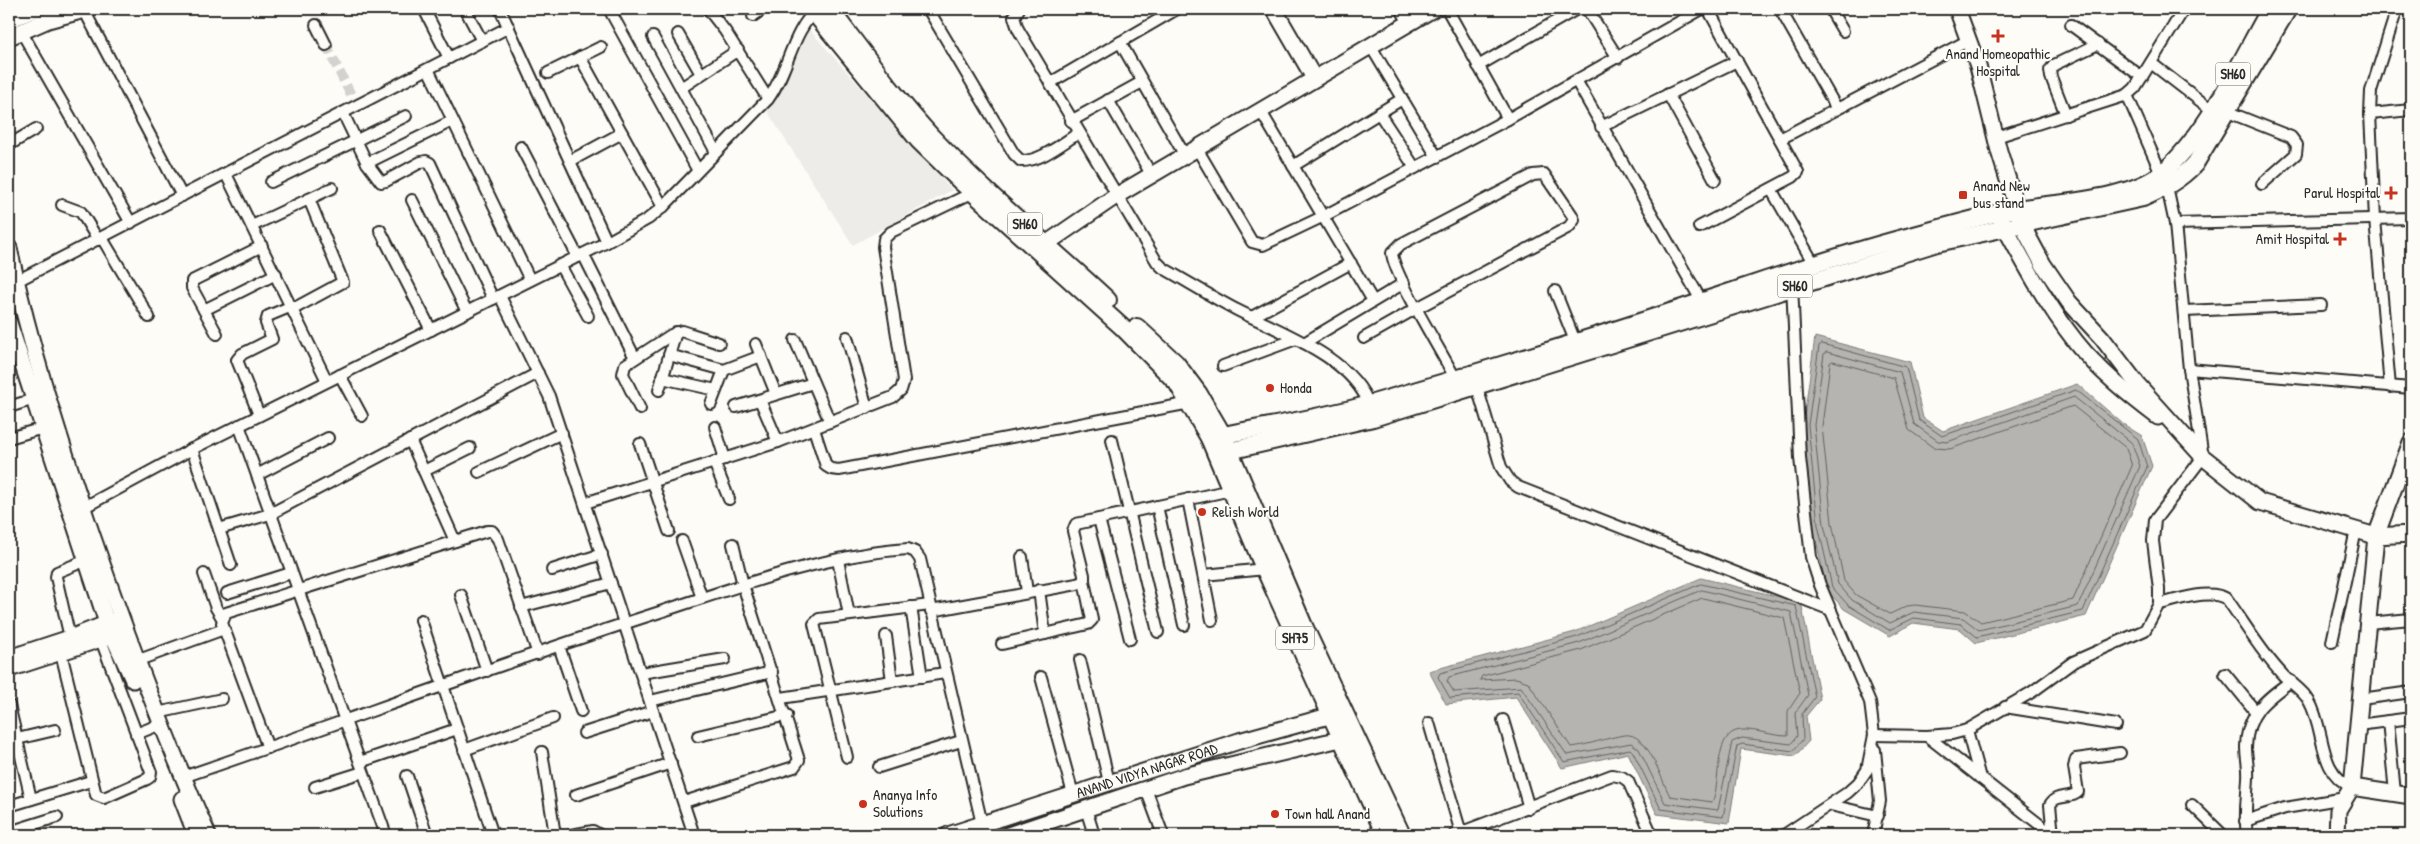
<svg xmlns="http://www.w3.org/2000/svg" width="2420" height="844" font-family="'Patrick Hand',sans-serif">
<rect width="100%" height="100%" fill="#fdfcf7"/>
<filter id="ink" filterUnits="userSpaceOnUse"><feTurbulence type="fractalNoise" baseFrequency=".02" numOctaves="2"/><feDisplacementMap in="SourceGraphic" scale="10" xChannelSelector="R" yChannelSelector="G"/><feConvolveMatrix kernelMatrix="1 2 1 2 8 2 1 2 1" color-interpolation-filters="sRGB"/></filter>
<g filter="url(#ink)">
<path fill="#edece8" d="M808,28L952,190L853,245L767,111Z"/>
<g fill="#b5b4b1" stroke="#7e7d7b">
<path d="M1815,337L1910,362L1923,418L1943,431L2077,384L2123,424L2142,436L2152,466L2086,616L1976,643L1960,629L1913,623L1890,636L1844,609L1827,590L1813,526L1803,425Z"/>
<path d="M1701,578L1801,602L1820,699L1806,716L1809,741L1795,756L1741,749L1729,823L1657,814L1628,753L1562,768L1516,697L1446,704L1429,671L1575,632Z"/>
</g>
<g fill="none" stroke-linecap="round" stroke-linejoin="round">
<g stroke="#626261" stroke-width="1">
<path d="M1822,344L1906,367L1919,420L1942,436L2076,390L2138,439L2147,467L2083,611L1977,637L1961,624L1914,618L1889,630L1848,605L1832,587L1818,525L1808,425L1819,346Z"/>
<path d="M1827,352L1900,372L1914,424L1938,441L1947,442L2074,397L2132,443L2140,466L2078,606L1979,630L1963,618L1914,612L1890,623L1852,600L1838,584L1824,525L1814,425L1824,354Z"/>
<path d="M1833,361L1894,378L1909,430L1934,448L1950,449L2073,406L2126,448L2132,466L2073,600L1981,622L1965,611L1915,605L1907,606L1890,614L1856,595L1844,581L1832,523L1822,426L1830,363Z"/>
<path d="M1701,584L1796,606L1815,697L1802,714L1803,739L1793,751L1742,744L1737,746L1723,817L1661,809L1633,752L1630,749L1564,762L1518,692L1450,698L1438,677L1440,673L1577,637Z"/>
<path d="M1702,590L1791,612L1808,695L1795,713L1797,736L1791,744L1742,738L1732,742L1718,810L1665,803L1639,749L1631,743L1567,755L1521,687L1454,692L1447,681L1449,677L1579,643Z"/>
<path d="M1703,598L1784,618L1800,693L1788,711V736C1772,736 1756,729 1741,730C1712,732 1722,784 1712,802L1670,796C1660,778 1648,731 1624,735C1606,738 1589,745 1571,747L1528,682L1516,678L1480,680L1482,676L1581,650Z"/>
</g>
<path stroke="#d3d2ce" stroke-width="10" stroke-dasharray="10 5" stroke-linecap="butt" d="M326,45L353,99"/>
<g stroke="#2b2b2b" stroke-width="14">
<g id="street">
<path d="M424,9L449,58"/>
<path d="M465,9L482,41"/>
<path d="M500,9L607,242"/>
<path d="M609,9L697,169"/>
<path d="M708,9L725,31L768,99"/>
<path d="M928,9L1014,154L1021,161C1042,161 1062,143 1079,133"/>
<path d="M1019,9L1014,17L1018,29L1157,262L1163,268C1188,282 1212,297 1237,310C1280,332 1353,357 1370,407"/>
<path d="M1401,9L1409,23"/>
<path d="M1447,9L1508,119"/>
<path d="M1587,9L1618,58"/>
<path d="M1780,9L1837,109"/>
<path d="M1830,9L1843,31"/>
<path d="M84,10L182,196"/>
<path d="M753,16L763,9"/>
<path d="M316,25L326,45"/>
<path d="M2071,25L2142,77"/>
<path d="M21,31L131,223"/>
<path d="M678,34L701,74"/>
<path d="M653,37L716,152"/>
<path d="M1120,42L1184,154"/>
<path d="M1370,45L1437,157"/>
<path d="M580,57L663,207"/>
<path d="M2151,63L2212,110"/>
<path d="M1478,66L1577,9"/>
<path d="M428,69L530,280"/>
<path d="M548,73L601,47"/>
<path d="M1577,82L1702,302"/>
<path d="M1050,83L1177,9"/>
<path d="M681,88L738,50"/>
<path d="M1668,94L1715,180"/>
<path d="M1108,100L1151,174"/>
<path d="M1260,110L1373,301"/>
<path d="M2228,112L2291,137L2297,145L2296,154L2262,184"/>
<path d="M343,113L367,163L381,182L386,181L421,162L426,161L430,163L493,299"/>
<path d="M1379,113L1415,168"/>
<path d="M2370,114L2411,110"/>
<path d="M2066,115L2051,77L2050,70L2054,65L2098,44"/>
<path d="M1071,121L1142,82"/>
<path d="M1601,127L1737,61"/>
<path d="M1996,137L2127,95L2135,88L2184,9"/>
<path d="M1780,139L1969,40"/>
<path d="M9,145L36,129"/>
<path d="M521,147L578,257"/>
<path d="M1196,147L1252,242L1263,245L1324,216L1508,119L1702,9"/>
<path d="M570,161L622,133"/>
<path d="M367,163L452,121"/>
<path d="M1293,166L1402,99"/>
<path d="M226,174L327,381"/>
<path d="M271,182L406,116"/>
<path d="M1771,189L1814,264"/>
<path d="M412,200L467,312"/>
<path d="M62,205L81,212L98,240"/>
<path d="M2175,224L2411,218"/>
<path d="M252,226L332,188"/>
<path d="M1699,227L1793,177L1798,172L1708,9"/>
<path d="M380,230L431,330"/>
<path d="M102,238L149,317"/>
<path d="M583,254L635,358"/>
<path d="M560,265L588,316"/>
<path d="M9,285L509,27"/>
<path d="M1555,291L1575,341"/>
<path d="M500,296L549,396L694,835"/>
<path d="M293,309L343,282L309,199"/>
<path d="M204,310L276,274"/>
<path d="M2184,311L2321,305"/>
<path d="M1252,317L1351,263"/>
<path d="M217,334L192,288V281L262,246"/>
<path d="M847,337L867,408"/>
<path d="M1364,338L1417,308L1569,227L1574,220L1572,215L1544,174L1533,175L1401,244L1392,253C1393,274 1443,354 1455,378L1458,383"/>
<path d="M795,340L830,422"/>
<path d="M1304,343L1404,283"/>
<path d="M756,344L776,394"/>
<path d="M669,355L724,370"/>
<path d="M1223,366L1296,339"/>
<path d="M2189,369L2411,388"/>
<path d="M340,375L362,416"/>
<path d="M662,378L716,390"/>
<path d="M1475,380L1501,467L1510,481L1518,487L1831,610"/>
<path d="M2390,387L2375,219L2370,114L2371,91L2397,9"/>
<path d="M659,390L676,332"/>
<path d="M760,400L778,442"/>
<path d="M711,404L724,370L761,356"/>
<path d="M9,407L34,399"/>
<path d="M736,407L813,383"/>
<path d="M640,409L623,374L625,365L671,335L682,331L719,343"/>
<path d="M259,415L237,360L242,354L272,339L266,323L268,316L292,306"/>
<path d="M239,425L386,835"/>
<path d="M715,427L725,459"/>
<path d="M814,429L826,466L831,469L839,470L1190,403"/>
<path d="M9,438L43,428"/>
<path d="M410,440L455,541"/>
<path d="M1112,440L1158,632"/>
<path d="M640,444L669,531"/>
<path d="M192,449L231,565"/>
<path d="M714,462L729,499"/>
<path d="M424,471L470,448"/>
<path d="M479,472L562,433"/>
<path d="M257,475L328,438"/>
<path d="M1188,499L1212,620"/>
<path d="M585,503L778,442L893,397L901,390L904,380L883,247L884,239L891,232L976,191"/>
<path d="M1157,506L1184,625"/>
<path d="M79,510L192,449L607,242L648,219L663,207L768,99C788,73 792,29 818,9"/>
<path d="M1099,519L1130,639"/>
<path d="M219,529L270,514L538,373"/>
<path d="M682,541L702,598"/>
<path d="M1022,557L1027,592"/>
<path d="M838,560L849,615"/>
<path d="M552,570L602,554"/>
<path d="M204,574L216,608L222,618"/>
<path d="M1204,575L1265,569"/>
<path d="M1039,590L1045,634"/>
<path d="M227,593L291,573"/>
<path d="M461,595L487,671"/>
<path d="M2159,604C2179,600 2209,588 2227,599C2245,624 2261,652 2282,674C2291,684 2302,689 2309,701C2326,730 2317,772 2352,787"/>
<path d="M521,607L611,583"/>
<path d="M911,607L922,677"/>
<path d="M931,611L1077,584L1084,581V575L1073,531L1076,524L1231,490"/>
<path d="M421,620L493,835"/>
<path d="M2368,623L2411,619"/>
<path d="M886,636L892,681"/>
<path d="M70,638L56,577L57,572L87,560"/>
<path d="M2332,642L2356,530"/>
<path d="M1002,644L1088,624L1092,620L1084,581"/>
<path d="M559,646L581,711"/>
<path d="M61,653L96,795L104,798L147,779L150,777L151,772L101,640"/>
<path d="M1080,660L1109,782"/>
<path d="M136,661L224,629"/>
<path d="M641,673L725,659"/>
<path d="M2225,674L2256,712"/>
<path d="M1041,677L1073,794"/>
<path d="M781,698L945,673"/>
<path d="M2361,699L2411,692"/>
<path d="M650,701L772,672"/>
<path d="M9,705L31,799"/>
<path d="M2005,707L2116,725"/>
<path d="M157,713L222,699"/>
<path d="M1503,720L1529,808"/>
<path d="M2388,721L2395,793"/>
<path d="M1429,723L1461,833"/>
<path d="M2358,725L2411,718"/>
<path d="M1967,730L1980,778"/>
<path d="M584,733L653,711"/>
<path d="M136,734L161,724"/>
<path d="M1874,735L1927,736L1952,734L1967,730L2032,692L2073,662L2145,630L2159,604V589L2153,541L2155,520L2203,457L2189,369L2175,224L2167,187L2127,95"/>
<path d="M698,736L787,715"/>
<path d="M1927,736L2053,835"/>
<path d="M17,739L55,730"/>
<path d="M268,748L222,623L226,613L487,531H492L498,539L538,654"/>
<path d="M464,750L553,718"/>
<path d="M542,752L555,835"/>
<path d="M847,757L814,624L819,619L930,605"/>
<path d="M360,762L457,729"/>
<path d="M879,767L961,741"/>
<path d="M407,776L427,835"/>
<path d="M183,777C342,723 500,663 660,612C736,587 828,554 908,549L915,552L920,559L982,824"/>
<path d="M315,787L363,772"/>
<path d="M1146,789L1163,835"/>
<path d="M576,795L671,763"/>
<path d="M684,802L794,767L799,760L743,585L733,544"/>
<path d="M1830,805L1878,816"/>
<path d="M2192,805L2223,835"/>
<path d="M9,806L91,781"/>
<path d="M1086,809L1094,835"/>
<path d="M2245,821L2285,808L2345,798"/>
<path d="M9,832L57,817"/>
<path d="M571,835L593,831L600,835"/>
<path d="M1454,835L1612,775L1622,777L1628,781L1652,835"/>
<path d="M1784,835L1847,793L1858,783L1867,770L1874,735L1870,702L1820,585L1811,557L1800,458L1792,284"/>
<path d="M1873,835L1880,801L1875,750"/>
<path d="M2053,835L2050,805C2056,793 2070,800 2078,792L2074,767L2076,759L2120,753"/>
<path d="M2247,835C2244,815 2247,798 2248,778C2249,768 2246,758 2246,747C2247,713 2265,700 2291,681"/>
</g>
</g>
<g stroke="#2b2b2b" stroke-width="19">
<g id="secondary">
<path d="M1274,9L1314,78"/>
<path d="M1957,9L1978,66L1999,151L2022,225L2043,264L2069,302L2102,338L2138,385L2203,457L2260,502L2376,536L2411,534"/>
<path d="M9,20L36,9"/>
<path d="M9,37L48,20L88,9"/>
<path d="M2000,218C2023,261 2046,304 2076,342C2099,371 2129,395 2158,417"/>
<path d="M9,248C30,346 60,441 92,535C127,637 165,737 208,835"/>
<path d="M1037,250L1116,196L1433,9"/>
<path d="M9,323L107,623L133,680"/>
<path d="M9,658L70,638L116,620"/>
<path d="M9,669L113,635"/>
<path d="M2352,787L2411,796"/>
<path d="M182,799L196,835"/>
<path id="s1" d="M948,835L1239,741L1343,712"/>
<path d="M1008,835L1184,776L1353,736"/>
<path d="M2337,835L2338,810L2352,787L2376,536L2411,442"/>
</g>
</g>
<g stroke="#2b2b2b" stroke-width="20">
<g id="primary">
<path d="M811,9L918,140L960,181L1122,327L1177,383L1209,438L1260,559L1385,835"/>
<path d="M830,9C863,52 895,97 932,137C987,195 1050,246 1108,300"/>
<path d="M1137,327L1176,363L1199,394L1223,435L1304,626L1402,835"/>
<path d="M1209,438C1264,426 1319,419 1373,403C1483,371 1594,338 1703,301C1770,279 1835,256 1903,238C1941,228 1980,216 2018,209C2060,202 2129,200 2162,173C2208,134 2240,61 2270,9"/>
<path d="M1216,454L1373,418L1937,243L2143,198C2163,189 2180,180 2195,164L2288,9"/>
</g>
</g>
<use href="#street" stroke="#fdfcf7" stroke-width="10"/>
<use href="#secondary" stroke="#fdfcf7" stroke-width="15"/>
<use href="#primary" stroke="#fdfcf7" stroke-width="16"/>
</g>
</g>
<g fill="#c8321e" stroke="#fdfcf7" stroke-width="2">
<path d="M1995.5 28.5h5v5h5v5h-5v5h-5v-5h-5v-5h5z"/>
<path d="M2388.5 185.5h5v5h5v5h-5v5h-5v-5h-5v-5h5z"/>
<rect x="1958" y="190" width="10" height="10" rx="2.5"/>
<path d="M2337.5 231.5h5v5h5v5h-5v5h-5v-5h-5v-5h5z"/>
<circle cx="1270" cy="388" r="5"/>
<circle cx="1202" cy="512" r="5"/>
<circle cx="863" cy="804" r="5"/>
<circle cx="1275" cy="814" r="5"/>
</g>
<g text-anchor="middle" stroke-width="4.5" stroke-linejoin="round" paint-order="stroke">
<g fill="#fdfcf7" stroke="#6a6a68" stroke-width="1">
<rect x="2215.5" y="62.5" width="35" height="23" rx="4"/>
<rect x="1007.5" y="212.5" width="35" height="23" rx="4"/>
<rect x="1777.5" y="274.5" width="35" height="23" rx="4"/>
<rect x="1276" y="626.5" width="38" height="23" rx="4"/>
</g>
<g font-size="14" font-weight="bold" fill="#2b2b2b">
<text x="2233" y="79">SH60</text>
<text x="1025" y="229">SH60</text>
<text x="1795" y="291">SH60</text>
<text x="1295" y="643">SH75</text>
</g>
<g font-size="15" fill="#2b2b2b" stroke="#fdfcf7" text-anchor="start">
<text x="1998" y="59" text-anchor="middle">Anand Homeopathic<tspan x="1998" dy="17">Hospital</tspan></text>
<text x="1973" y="191">Anand New<tspan x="1973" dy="17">bus stand</tspan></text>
<text x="2380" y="198" text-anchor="end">Parul Hospital</text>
<text x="2329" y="244" text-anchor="end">Amit Hospital</text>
<text x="1280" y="393">Honda</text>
<text x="1212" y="517">Relish World</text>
<text x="873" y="800">Ananya Info<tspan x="873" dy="17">Solutions</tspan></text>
<text x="1285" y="819">Town hall Anand</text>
</g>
<g font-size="15" fill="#2b2b2b" stroke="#fdfcf7">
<text dy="5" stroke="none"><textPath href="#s1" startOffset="209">ANAND VIDYA NAGAR ROAD</textPath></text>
</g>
</g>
<rect width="2420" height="844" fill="none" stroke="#fdfcf7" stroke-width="30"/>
<rect x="15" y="15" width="2390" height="814" fill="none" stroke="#2b2b2b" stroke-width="2" filter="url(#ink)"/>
</svg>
